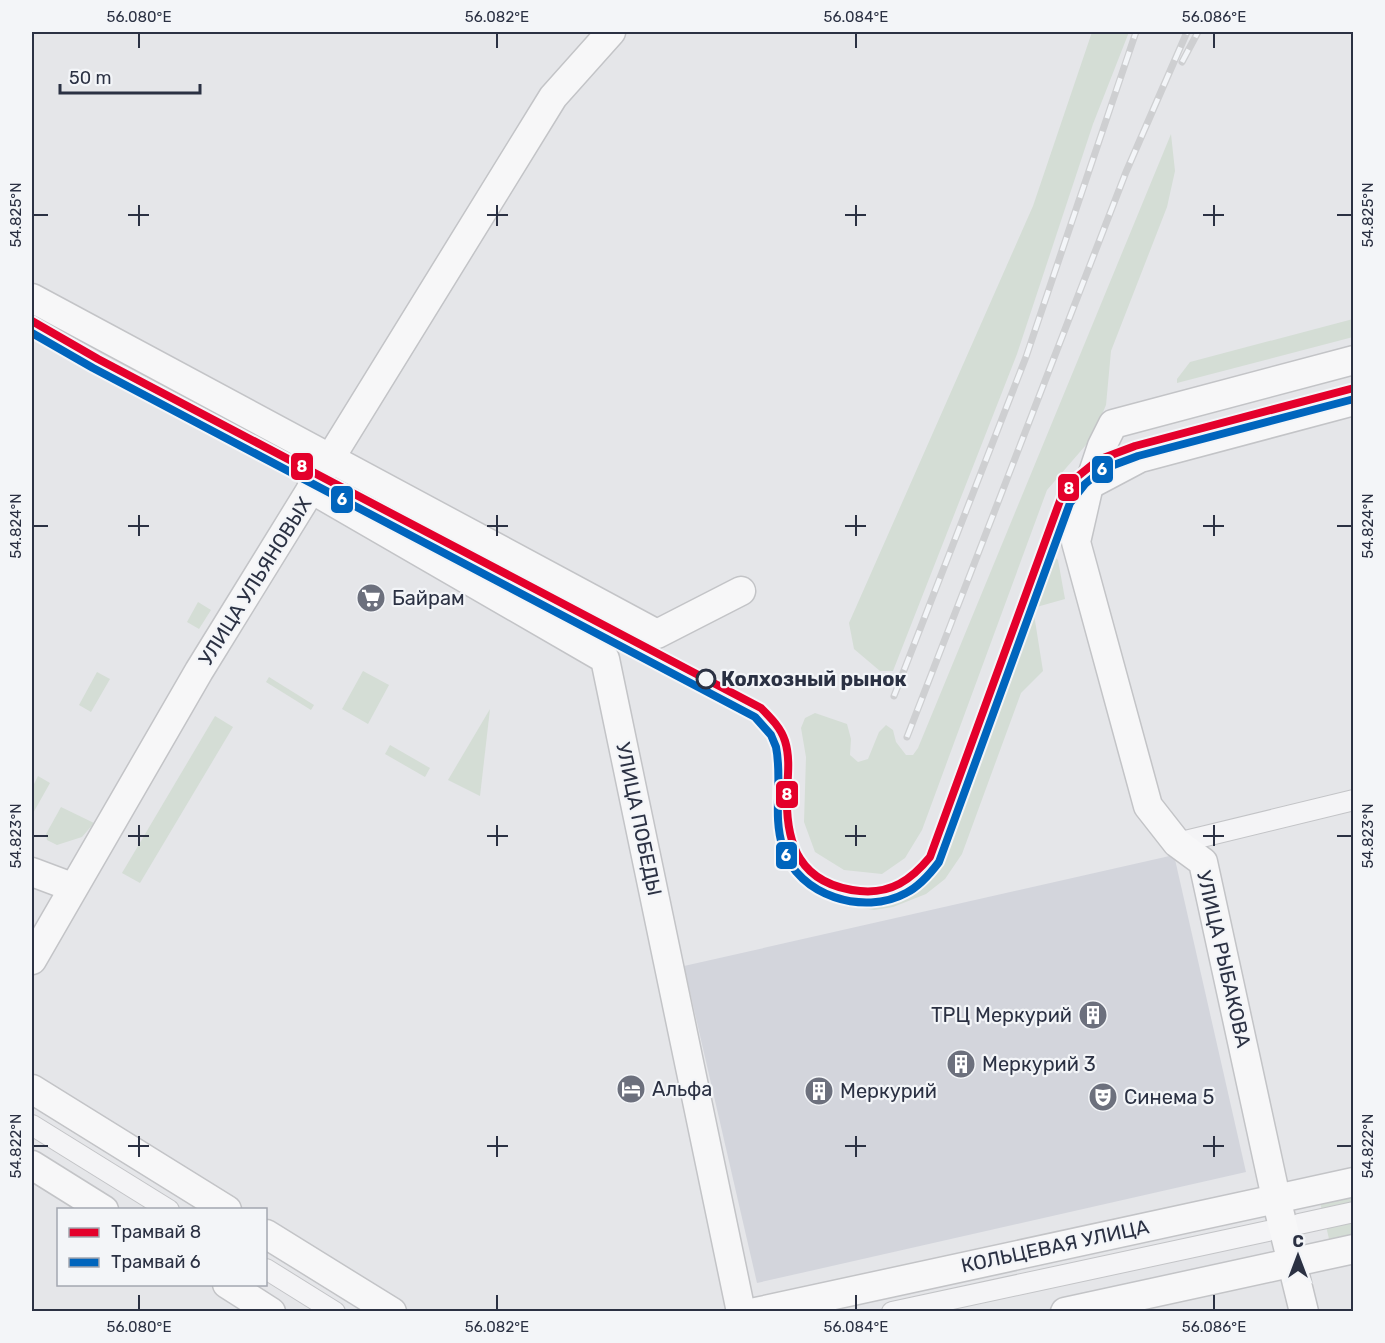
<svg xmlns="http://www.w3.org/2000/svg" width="1385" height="1343" font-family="Rubik,sans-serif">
<rect width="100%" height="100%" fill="#e5e6e9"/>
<path fill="#d3d5dc" d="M1174,855L1246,1172L757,1283L684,966Z"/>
<g fill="#d4ddd5">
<path d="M1092,32H1129L1093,124L1017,354L893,671H880L854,649L849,623L1033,206Z"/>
<path d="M1171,134L1175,171L1167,207L1111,351L1106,405L1092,438L1047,490L922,830L905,858L882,874L844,870L815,852L804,822L806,757L801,728L805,718L815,713L847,724L851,739L850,755L858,762L868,759L879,732L886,725L893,730L896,742L906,755H913L918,748Z"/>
<path d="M1353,319V337L1177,383V379L1190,362Z"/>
<path d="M1048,550L1058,560L1065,599L1033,608L1043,671L1021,693L962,854L945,879L926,894L893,907L874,910L862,908C899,897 917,891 937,856Z"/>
<path d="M198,602L211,610L199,629L187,622Z"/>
<path d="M363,671L389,685L368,724L342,709Z"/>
<path d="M97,672L110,679L91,712L79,705Z"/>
<path d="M269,677L314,705L311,710L266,682Z"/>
<path d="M490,709L480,796L448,780Z"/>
<path d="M215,716L233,727L140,883L122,873Z"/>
<path d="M390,745L430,768L425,777L385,754Z"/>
<path d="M38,776L50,783L32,815V788Z"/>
<path d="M61,807L94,823L82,837L57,845L47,840L46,834Z"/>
<path d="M1353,1195V1208L1323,1215L1320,1202Z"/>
<path d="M1353,1221V1234L1329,1239L1326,1226Z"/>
</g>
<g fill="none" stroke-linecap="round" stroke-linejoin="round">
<g stroke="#c3c4c7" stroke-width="22">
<g id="street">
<path d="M1177,843L1354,800"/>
<path d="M32,1125L169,1210"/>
<path d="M1299,1224L1354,1212"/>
<path d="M266,1269L335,1312"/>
<path d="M892,1312L1268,1231"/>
</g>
</g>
<g stroke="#c3c4c7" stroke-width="31">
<g id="secondary">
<path d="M32,298L657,634L741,591"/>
<path d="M1089,485L1140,458L1354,401"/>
<path d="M311,489L605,659L741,1312"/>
<path d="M32,872L72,887"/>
<path d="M32,960L199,671L553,97L611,32"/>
<path d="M32,1089L227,1210"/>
<path d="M32,1165L104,1210"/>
<path d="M266,1234L392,1312"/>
<path d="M227,1284L271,1312"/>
<path d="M756,1312L1354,1182"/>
<path d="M1065,1312L1354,1249"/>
<path d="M1304,1312L1276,1198L1203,862L1177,843L1148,806L1076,542L1089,485L1102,446L1113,424L1354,360"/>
</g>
</g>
<use href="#street" stroke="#f4f4f6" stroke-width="20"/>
<use href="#secondary" stroke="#f7f7f8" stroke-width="28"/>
<g stroke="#cecfd1" stroke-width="7">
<g id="rail">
<path d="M1182,62L1198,32"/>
<path d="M894,696L1026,357L1136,32"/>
<path d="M907,737L1126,172L1187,32"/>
</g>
</g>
<use href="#rail" stroke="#f3f5f8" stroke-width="4.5" stroke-dasharray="14" stroke-linecap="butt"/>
<g stroke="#f3f5f8" stroke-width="12">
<path id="tram-1" d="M32,321L98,359L761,708C771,718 781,728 785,741C790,757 788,774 787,791C785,845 800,885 860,891C891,894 911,880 930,857L1061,498L1077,477L1098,460L1135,446L1354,388"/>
</g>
<g stroke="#f3f5f8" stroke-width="12">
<path id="tram-2" d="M32,333L93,368L755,717L771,735L776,747C783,781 772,815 783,848C798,896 864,916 906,893C920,886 930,874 939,862L1070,503L1085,484L1103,469L1138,456L1354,399"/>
</g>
<use href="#tram-1" stroke="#e4002b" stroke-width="8"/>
<use href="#tram-2" stroke="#0065bd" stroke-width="8"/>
</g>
<path fill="none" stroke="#2b3143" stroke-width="2" d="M139,33V48M497,33V48M856,33V48M1214,33V48M139,205V226M497,205V226M856,205V226M1214,205V226M33,215H48M128,215H149M487,215H508M845,215H866M1203,215H1224M1337,215H1352M139,515V536M497,515V536M856,515V536M1214,515V536M33,526H48M128,526H149M487,526H508M845,526H866M1203,526H1224M1337,526H1352M139,825V846M497,825V846M856,825V846M1214,825V846M33,836H48M128,836H149M487,836H508M845,836H866M1203,836H1224M1337,836H1352M139,1136V1157M497,1136V1157M856,1136V1157M1214,1136V1157M33,1146H48M128,1146H149M487,1146H508M845,1146H866M1203,1146H1224M1337,1146H1352M139,1295V1310M497,1295V1310M856,1295V1310M1214,1295V1310"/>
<defs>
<g id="supermarket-disc" transform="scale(1.5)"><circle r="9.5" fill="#6c707d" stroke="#f3f5f8"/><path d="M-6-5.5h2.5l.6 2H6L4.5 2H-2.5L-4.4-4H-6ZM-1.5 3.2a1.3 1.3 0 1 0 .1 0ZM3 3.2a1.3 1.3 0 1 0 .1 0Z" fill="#fff"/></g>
<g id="building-disc" transform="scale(1.5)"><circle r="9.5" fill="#6c707d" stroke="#f3f5f8"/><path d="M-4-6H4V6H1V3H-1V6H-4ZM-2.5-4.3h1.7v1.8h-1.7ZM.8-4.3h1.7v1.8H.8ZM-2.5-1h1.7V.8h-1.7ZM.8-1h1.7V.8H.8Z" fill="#fff"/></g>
<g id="hotel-disc" transform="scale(1.5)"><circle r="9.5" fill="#6c707d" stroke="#f3f5f8"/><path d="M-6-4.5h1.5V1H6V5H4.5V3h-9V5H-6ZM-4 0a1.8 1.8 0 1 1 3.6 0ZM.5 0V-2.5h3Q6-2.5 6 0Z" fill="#fff"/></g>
<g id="theatre-disc" transform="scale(1.5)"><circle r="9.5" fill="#6c707d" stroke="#f3f5f8"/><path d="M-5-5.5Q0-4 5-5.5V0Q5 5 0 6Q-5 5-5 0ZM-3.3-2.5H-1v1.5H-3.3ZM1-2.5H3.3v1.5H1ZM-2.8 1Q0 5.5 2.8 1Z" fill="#fff"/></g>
</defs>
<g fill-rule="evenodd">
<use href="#supermarket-disc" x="371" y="598"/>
<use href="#building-disc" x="1093" y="1015"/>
<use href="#building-disc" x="961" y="1064"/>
<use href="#hotel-disc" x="631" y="1089"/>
<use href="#building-disc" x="819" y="1091"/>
<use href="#theatre-disc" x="1103" y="1097"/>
</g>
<circle fill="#f3f5f8" stroke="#2b3143" stroke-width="3" cx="706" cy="679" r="9"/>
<g text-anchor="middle" stroke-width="4.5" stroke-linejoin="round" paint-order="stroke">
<g font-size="20" fill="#2b3143" stroke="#f3f5f8">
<text transform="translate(255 581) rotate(-58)" y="7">УЛИЦА УЛЬЯНОВЫХ</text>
<text transform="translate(639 819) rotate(78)" y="7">УЛИЦА ПОБЕДЫ</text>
<text transform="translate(1224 959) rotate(77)" y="7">УЛИЦА РЫБАКОВА</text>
<text transform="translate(1055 1246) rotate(-12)" y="7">КОЛЬЦЕВАЯ УЛИЦА</text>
</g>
<g font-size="20" fill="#2b3143" stroke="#f3f5f8" text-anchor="start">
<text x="392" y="605">Байрам</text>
<text x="1072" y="1022" text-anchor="end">ТРЦ Меркурий</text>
<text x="982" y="1071">Меркурий 3</text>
<text x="652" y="1096">Альфа</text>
<text x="840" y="1098">Меркурий</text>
<text x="1124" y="1104">Синема 5</text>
</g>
<g font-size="20" font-weight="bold" fill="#2b3143" stroke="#f3f5f8" text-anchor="start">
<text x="721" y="686">Колхозный рынок</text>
</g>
</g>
<g stroke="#f3f5f8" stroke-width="2">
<rect x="290" y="452" width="24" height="29" rx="6" fill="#e4002b"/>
<rect x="1091" y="455" width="23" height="29" rx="6" fill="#0065bd"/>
<rect x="1057" y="473" width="23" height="29" rx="6" fill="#e4002b"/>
<rect x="330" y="485" width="24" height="29" rx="6" fill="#0065bd"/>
<rect x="775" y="780" width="24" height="29" rx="6" fill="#e4002b"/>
<rect x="775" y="841" width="23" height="29" rx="6" fill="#0065bd"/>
</g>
<g font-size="16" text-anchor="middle" font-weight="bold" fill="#fff">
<text x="302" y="472">8</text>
<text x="1102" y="475">6</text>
<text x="1069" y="494">8</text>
<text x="342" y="505">6</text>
<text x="787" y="800">8</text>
<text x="786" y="861">6</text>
</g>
<rect width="1385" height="1343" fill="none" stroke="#f3f5f8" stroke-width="66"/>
<rect x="57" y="1208" width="210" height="78" fill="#f3f5f8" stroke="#a3a7b0" stroke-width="1.5"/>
<rect x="69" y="1228" width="30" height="9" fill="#e4002b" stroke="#a3a7b0" stroke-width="1.5"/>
<text x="111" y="1238" font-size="18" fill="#2b3143">Трамвай 8</text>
<rect x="69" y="1258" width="30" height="9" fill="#0065bd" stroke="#a3a7b0" stroke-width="1.5"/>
<text x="111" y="1268" font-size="18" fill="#2b3143">Трамвай 6</text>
<g transform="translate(1298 1256)" stroke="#f3f5f8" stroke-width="4.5" paint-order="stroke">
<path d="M0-4.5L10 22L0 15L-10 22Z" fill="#2b3143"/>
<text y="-9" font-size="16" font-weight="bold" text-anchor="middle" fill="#2b3143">С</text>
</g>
<path d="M60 84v9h140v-9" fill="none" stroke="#2b3143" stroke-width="3"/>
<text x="69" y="84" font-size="18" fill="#2b3143" stroke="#f3f5f8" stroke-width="4.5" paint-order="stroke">50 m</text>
<rect x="33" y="33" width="1319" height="1277" fill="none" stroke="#2b3143" stroke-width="2"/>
<g font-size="15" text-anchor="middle" fill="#2b3143">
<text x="139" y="22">56.080°E</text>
<text x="497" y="22">56.082°E</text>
<text x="856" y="22">56.084°E</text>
<text x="1214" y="22">56.086°E</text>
<text transform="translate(16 215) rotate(-90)" y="5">54.825°N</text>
<text transform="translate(1368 215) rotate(-90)" y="5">54.825°N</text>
<text transform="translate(16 526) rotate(-90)" y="5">54.824°N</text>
<text transform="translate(1368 526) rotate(-90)" y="5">54.824°N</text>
<text transform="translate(16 836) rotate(-90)" y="5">54.823°N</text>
<text transform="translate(1368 836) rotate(-90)" y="5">54.823°N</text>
<text transform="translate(16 1146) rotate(-90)" y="5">54.822°N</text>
<text transform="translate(1368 1146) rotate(-90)" y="5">54.822°N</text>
<text x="139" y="1332">56.080°E</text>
<text x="497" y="1332">56.082°E</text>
<text x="856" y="1332">56.084°E</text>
<text x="1214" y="1332">56.086°E</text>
</g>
</svg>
